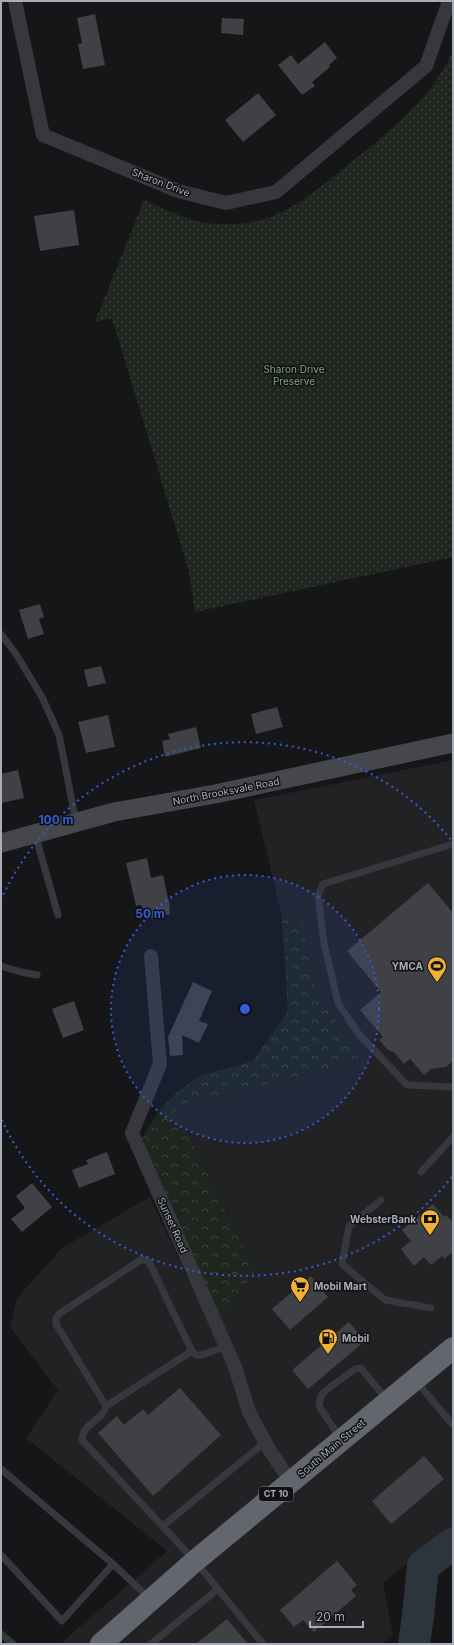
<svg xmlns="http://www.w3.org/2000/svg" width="454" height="1645" font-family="Inter,sans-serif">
<defs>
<pattern id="forest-crowns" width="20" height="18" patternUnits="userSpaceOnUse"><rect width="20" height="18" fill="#1e261f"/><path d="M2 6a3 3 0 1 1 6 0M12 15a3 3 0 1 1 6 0" fill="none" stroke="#3c433d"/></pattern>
<pattern id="park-dots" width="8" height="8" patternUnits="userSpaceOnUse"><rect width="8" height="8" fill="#1e261f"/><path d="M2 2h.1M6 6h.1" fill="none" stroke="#3c433d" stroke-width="1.8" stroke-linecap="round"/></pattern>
</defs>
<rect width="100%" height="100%" fill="#161618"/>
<path fill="#222225" d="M453,760V1528L383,1583L393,1635L382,1644H60L167,1551L26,1438L58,1390L10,1327L17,1298L62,1248L150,1197L212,1330L255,1271L175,1107L360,1061L313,984L302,914L282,917L254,800Z"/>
<path fill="url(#forest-crowns)" d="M302,914L313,984L360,1061L175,1107L255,1271L221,1319L142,1138L158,1112L178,1091L200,1076L253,1061L288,1011L282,917Z"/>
<path fill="url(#park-dots)" d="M453,51V557L195,612L189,572L112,318L95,322L144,200C182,217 201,228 245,223C284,219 315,191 344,168C385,135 431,100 453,51Z"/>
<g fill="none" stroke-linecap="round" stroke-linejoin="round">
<path stroke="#2c353c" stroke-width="32" d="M414,1644L418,1616L423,1566L453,1544"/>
</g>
<g fill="#404145">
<path d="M95,14L105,65L83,69L78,44L82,43L77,18Z"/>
<path d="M222,18L244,19L243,35L221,33Z"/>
<path d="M325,42L337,58L329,65L330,67L312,82L315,86L302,95L278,65L291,55L298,64Z"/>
<path d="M258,93L276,115L243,142L225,120Z"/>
<path d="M74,210L79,245L40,251L34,216Z"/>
<path d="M40,604L44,617L39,619L44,634L28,639L19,610Z"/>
<path d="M101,666L106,683L88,687L84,670Z"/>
<path d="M277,707L283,727L256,734L251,714Z"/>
<path d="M108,715L115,747L86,753L78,722Z"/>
<path d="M196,727L201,748L165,757L162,741L170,739L168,734Z"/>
<path d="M18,770L24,798L1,803V774Z"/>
<path d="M147,858L151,878L163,875L170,907L169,908L170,914L147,919L141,905L136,906L126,863Z"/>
<path d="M428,883L453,913V1061L446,1067L431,1069L424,1075L410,1059L404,1064L394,1052L388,1050L379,1040L383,1037L360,1010L381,992L347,951Z"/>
<path d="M193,982L212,991L199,1021L208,1024L199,1043L182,1035L183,1055L170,1056L168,1037Z"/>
<path d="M74,1001L84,1030L63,1038L52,1009Z"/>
<path d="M107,1152L115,1174L79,1188L72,1170L88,1164L86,1160Z"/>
<path d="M32,1183L52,1207L22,1232L11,1219L25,1208L16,1196Z"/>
<path d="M433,1204L444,1217L446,1215L453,1222V1252L444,1259L442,1256L431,1265L424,1257L414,1266L401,1249L411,1241L402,1230Z"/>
<path d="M311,1276L328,1297L290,1330L272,1309Z"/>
<path d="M349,1322L365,1341L308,1389L292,1370Z"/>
<path d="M180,1388L221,1435L153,1496L98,1433L117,1416L124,1425L143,1409L148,1415Z"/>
<path d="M424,1456L444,1479L391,1524L372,1501Z"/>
<path d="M337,1561L357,1585L351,1590L356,1596L314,1632L303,1620L294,1627L280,1610Z"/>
<path d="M227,1619L248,1644H196Z"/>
</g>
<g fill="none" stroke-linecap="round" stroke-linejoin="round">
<g stroke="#37383d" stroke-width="7">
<path d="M1,634L16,654L42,697L59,735L76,822"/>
<path d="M35,834L58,915"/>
<path d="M453,844L323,884L318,896L324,943L338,1003L358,1033L407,1085L453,1087"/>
<path d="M1,966L21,972L37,975"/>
<path d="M421,1172L453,1137"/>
<path d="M381,1200L349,1226L342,1264L385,1300L431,1308"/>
<path d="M226,1346L202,1355H196L192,1351L149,1262L142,1259L59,1314L56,1318V1324L106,1406C103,1421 82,1423 82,1440L195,1561L263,1644"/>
<path d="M416,1381L453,1425"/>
<path d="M106,1406L192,1351"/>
<path d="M340,1438L319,1406L321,1396L326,1390L355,1369L361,1368L386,1399"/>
<path d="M1,1469L113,1564L62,1621L1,1555"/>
<path d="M163,1526L265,1442"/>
<path d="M113,1564L150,1599"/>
<path d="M1,1634L13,1644"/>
<path d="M151,1644L218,1589"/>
</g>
<g stroke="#37383d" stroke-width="14">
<path d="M15,1L43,135L178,191L226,203L276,192L426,66L449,1"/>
<path d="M151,956L160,1064L132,1133L235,1367L249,1412L270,1451L291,1482"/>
</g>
<path stroke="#45474d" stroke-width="19" d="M1,843L114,812L215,794L453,743"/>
<path stroke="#63666e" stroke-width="22" d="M101,1644L195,1561L453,1348"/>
</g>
<circle cx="245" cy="1009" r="134" fill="#325cd3" fill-opacity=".12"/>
<g fill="none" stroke="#325cd3" stroke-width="2" stroke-dasharray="2 4">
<circle cx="245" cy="1009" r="134"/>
<path d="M452 1177A267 267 0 0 1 1 1118M1 900A267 267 0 0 1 452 841"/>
</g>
<defs>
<g id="stadium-pin" transform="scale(1)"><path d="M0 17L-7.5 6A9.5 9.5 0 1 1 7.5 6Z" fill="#f2b134" stroke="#111113"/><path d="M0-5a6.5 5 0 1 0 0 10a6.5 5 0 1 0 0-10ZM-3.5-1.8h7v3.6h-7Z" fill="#111"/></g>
<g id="bank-pin" transform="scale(1)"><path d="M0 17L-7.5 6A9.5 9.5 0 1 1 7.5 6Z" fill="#f2b134" stroke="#111113"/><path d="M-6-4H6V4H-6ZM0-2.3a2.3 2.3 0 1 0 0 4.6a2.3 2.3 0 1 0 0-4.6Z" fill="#111"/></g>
<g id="supermarket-pin" transform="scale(1)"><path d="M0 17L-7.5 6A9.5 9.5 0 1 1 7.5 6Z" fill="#f2b134" stroke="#111113"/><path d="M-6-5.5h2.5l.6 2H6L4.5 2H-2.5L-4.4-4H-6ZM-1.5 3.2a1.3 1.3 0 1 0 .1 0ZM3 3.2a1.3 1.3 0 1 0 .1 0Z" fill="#111"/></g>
<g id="fuel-pin" transform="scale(1)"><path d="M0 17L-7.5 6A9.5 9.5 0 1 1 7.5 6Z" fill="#f2b134" stroke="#111113"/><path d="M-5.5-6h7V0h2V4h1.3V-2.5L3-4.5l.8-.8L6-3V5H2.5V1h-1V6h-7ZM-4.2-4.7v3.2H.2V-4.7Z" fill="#111"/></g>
</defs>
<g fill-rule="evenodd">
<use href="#stadium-pin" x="437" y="966"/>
<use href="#bank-pin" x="430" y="1219"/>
<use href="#supermarket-pin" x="300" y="1286"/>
<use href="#fuel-pin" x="328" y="1338"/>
</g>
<g text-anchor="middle" stroke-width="3" stroke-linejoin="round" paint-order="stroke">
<rect fill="#111113" stroke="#7b7e86" stroke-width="1" x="259" y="1487" width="34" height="14" rx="3"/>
<g font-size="9" font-weight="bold" fill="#a8adb8">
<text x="276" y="1497">CT 10</text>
</g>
<g font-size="10" fill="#a8adb8" stroke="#111113">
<text transform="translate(161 182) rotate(21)" y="4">Sharon Drive</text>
<text transform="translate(226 791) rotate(-11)" y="4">North Brooksvale Road</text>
<text transform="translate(173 1225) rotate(66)" y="4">Sunset Road</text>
<text transform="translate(331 1448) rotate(-40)" y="4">South Main Street</text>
</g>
<g font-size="10" fill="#7fa381" stroke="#111113">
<text x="294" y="373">Sharon Drive<tspan x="294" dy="12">Preserve</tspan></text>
</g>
<g font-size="10" font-weight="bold" fill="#a8adb8" stroke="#111113" text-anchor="end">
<text x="423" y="970">YMCA</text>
<text x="416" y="1223">WebsterBank</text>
<text x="314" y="1290" text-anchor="start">Mobil Mart</text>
<text x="342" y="1342" text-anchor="start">Mobil</text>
</g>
</g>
<circle cx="245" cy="1009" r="6" fill="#325cd3" stroke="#111113" stroke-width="2"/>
<g font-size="12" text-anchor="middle" font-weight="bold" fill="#325cd3" stroke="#111113" stroke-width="3" stroke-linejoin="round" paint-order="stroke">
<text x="56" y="824">100 m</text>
<text x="150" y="918">50 m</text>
</g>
<rect width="454" height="1645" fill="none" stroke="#a8adb8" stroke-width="4"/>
<path d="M310 1621v6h53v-6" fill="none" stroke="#a8adb8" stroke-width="2"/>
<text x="316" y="1621" font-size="12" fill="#a8adb8" stroke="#111113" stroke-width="3" paint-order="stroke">20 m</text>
</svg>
